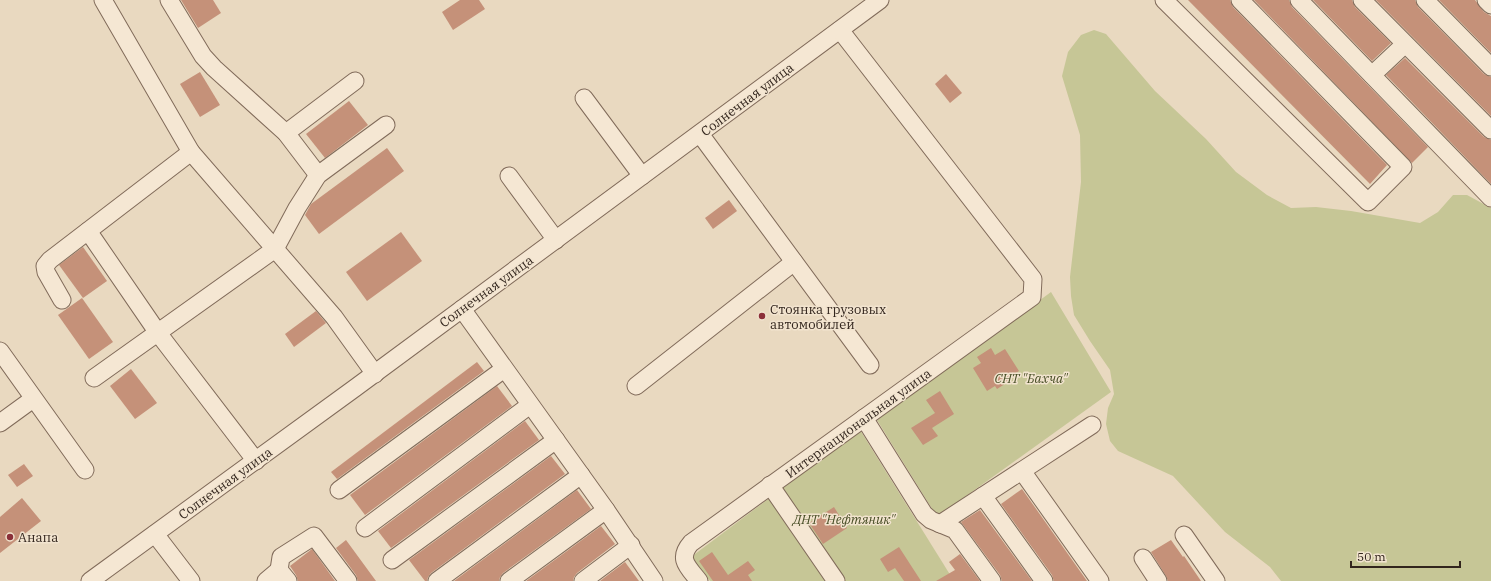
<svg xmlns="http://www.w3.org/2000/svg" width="1491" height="581" font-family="'IBM Plex Serif',serif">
<rect width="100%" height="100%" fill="#e9d9c0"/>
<g fill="#c6c696">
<path d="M1094,30L1106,34L1155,91L1206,139L1236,172L1267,195L1291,208L1316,207L1351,211L1420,223L1438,212L1453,195H1467L1491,208V581H1281L1270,567L1225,532L1173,476L1118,451L1110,441L1106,424L1108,408L1114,394L1110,370L1090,341L1074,315L1071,296L1070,277L1081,182L1080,135L1062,76L1068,52L1081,35Z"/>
<path d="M1051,292L1111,392L937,517L877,420Z"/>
<path d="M860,430L954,581H710L691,557Z"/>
</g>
<g fill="#c59179">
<path d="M181,0H213L221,13L198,28Z"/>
<path d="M460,0H479L485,9L453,30L442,12Z"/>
<path d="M1188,0H1230L1233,7L1387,165L1370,184Z"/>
<path d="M1254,0H1289L1292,7L1428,147L1412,163Z"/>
<path d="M1313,0H1352L1355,7L1391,43L1372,61Z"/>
<path d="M1376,0H1415L1418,7L1484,74L1491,77V116Z"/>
<path d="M1439,0H1475L1484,12L1491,16V53Z"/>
<path d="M1405,58L1484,137L1491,140V184L1386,75Z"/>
<path d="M200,72L220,105L200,117L180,84Z"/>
<path d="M946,74L962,93L950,103L935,84Z"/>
<path d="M349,101L368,125L325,158L306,134Z"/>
<path d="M387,148L404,171L319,234L305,215L311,204Z"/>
<path d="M729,200L737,211L713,229L705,218Z"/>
<path d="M401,232L422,261L367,301L346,272Z"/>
<path d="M83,247L107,281L83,298L59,265Z"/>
<path d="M82,298L113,342L89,359L58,315Z"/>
<path d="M316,311L326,323L294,347L285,334Z"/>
<path d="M991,348L995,355L1005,349L1019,371L1009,377L1011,380L997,389L995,386L987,391L973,368L981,363L977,357Z"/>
<path d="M477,362L484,371L337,479L331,472Z"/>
<path d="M131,369L157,403L135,419L110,386Z"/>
<path d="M497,386L512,406L365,515L350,495Z"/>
<path d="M940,391L954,414L932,428L938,436L923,445L911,428L935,413L926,400Z"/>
<path d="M525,421L539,440L391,548L378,531Z"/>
<path d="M551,456L565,474L431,573L428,577L427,581H425L409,560Z"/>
<path d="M24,464L33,476L17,487L8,475Z"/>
<path d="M1022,489L1087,581H1054L1052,575L1001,504Z"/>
<path d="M577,490L591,509L503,573L500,577L499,581H454Z"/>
<path d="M22,498L41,521L0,553V517Z"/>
<path d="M834,507L847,528L823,544L809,523Z"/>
<path d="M980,510L1032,581H1002L1000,575L961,522Z"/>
<path d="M601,526L615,544L577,573L574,577L573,581H526Z"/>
<path d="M346,540L376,581H358L356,575L336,548Z"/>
<path d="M1171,540L1183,557L1184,556L1201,581H1168L1166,576L1151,552Z"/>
<path d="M899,547L921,581H904L895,568L888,572L880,559Z"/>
<path d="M312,549L335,581H298L296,575L290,566Z"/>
<path d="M712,552L728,575L748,561L755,570L748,575L752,581H713L699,561Z"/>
<path d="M960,554L980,581H936L955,570L949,562Z"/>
<path d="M625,562L639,581H600Z"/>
</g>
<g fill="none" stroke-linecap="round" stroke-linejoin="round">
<g stroke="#816b5a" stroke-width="19">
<g id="minor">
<path d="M103,0L191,152"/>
<path d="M169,0L203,56L214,68L286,133L318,175"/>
<path d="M1164,0L1368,202L1403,167L1240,0"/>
<path d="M1299,0L1491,198"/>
<path d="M1362,0L1491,130"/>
<path d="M1425,0L1491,67"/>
<path d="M1486,0L1491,5"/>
<path d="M1372,75L1405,44"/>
<path d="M584,98L642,176"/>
<path d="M286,133L355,81"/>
<path d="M700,134L870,365"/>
<path d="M509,176L556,240"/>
<path d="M88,231L158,333L256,461"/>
<path d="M62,300L46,272L45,266L50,260L191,152L334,317L375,374"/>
<path d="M462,309L606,510L654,581"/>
<path d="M0,351L85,470"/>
<path d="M94,378L275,249L297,208L318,175L386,125"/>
<path d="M636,386L794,262"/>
<path d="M864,418L924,514L931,520L955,530L992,581"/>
<path d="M0,423L33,399"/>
<path d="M1022,471L1100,581"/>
<path d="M770,485L836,581"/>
<path d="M339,490L504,369"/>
<path d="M983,496L1044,581"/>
<path d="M940,524L1092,425"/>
<path d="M365,528L530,405"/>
<path d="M155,534L191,581"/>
<path d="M1184,535L1216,581"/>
<path d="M1143,558L1158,581"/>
<path d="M392,560L556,440"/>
<path d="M90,581L355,388L880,0"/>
<path d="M266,581L279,570"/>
<path d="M288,581L279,570L281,557L314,536L348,581"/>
<path d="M437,581L581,475"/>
<path d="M509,581L606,510"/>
<path d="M583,581L631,545"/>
<path d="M699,581C688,567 677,559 691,543L1032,297L1033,279L840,30"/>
</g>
</g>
<use href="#minor" stroke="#f5e7d3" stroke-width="17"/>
</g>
<g fill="#8b2f39" stroke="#f2e4cf" stroke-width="1.5">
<circle cx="762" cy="316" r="4"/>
<circle cx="10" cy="537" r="4"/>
</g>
<g text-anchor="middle" stroke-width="3" stroke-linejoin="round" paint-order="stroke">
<g font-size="13" fill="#32251d" stroke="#f2e4cf">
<text transform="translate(747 99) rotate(-37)" y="5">Солнечная улица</text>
<text transform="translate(486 291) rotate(-36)" y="5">Солнечная улица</text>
<text transform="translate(858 423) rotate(-36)" y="5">Интернациональная улица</text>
<text transform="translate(225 483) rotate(-36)" y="5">Солнечная улица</text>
</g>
<g font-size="13" fill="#32251d" stroke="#f2e4cf" text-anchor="start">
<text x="770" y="314">Стоянка грузовых<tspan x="770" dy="15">автомобилей</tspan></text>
<text x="18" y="542">Анапа</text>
</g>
<g font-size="13" font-style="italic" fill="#474d25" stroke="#f2e4cf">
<text x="1031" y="383">СНТ "Бахча"</text>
<text x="844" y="524">ДНТ "Нефтяник"</text>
</g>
</g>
<path d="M1351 561v6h109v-6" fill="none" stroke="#32251d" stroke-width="2"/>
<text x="1357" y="561" font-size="12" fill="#32251d" stroke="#f2e4cf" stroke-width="3" paint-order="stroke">50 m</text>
</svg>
